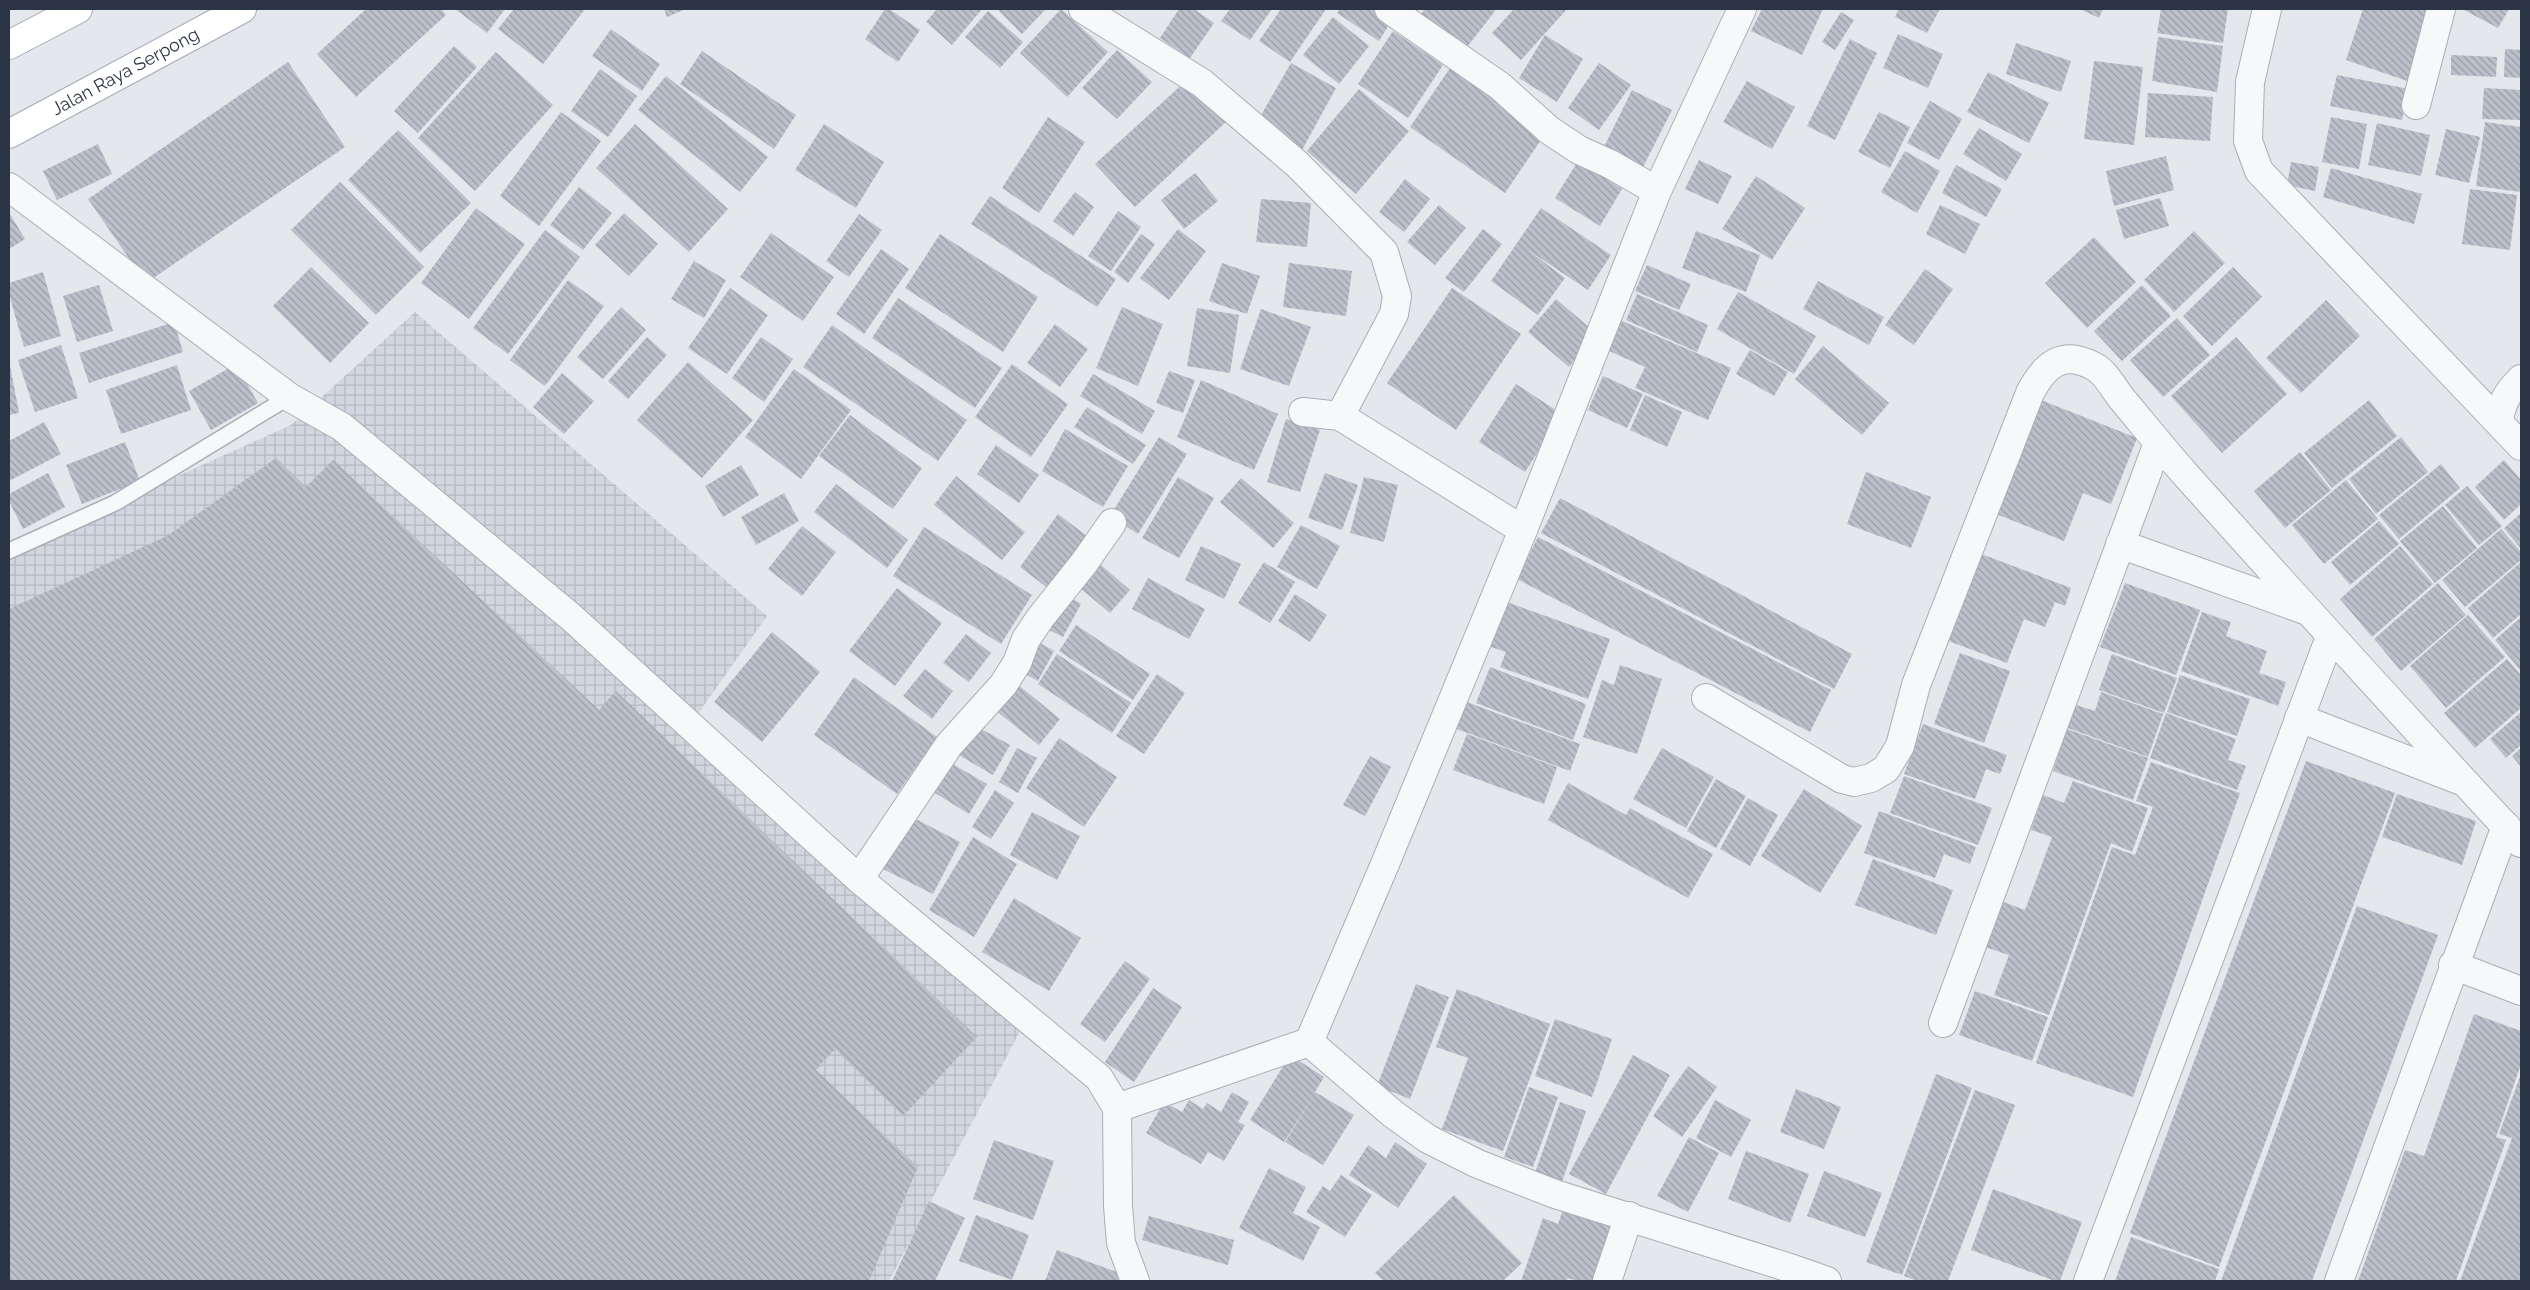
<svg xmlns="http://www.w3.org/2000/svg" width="2530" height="1290" font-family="Raleway,sans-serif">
<defs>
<pattern id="industrial-grid" width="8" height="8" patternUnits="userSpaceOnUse" patternTransform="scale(1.25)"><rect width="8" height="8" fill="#d2d6de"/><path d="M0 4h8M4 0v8" fill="none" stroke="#b4b8c0"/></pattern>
<pattern id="building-back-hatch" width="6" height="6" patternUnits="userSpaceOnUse" patternTransform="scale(1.25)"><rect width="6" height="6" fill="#bbc0ca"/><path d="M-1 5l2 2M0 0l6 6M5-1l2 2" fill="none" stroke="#989da6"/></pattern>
</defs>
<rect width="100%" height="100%" fill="#e4e7ec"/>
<path fill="url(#industrial-grid)" d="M415,312L767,616L695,718L1030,1012L889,1281H9V552L291,425Z"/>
<g fill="url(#building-back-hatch)">
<path d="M366,9H441L446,15L356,97L317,54Z"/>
<path d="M455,9H505L487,33Z"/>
<path d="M514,9H585L543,64L498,29Z"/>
<path d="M664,9H686L667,17Z"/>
<path d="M885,9H889L920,30L898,62L865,39Z"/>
<path d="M937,9H982L952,45L926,22Z"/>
<path d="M1000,9H1046L1022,34L999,11Z"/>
<path d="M1061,9L1108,52L1067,97L1020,53Z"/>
<path d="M1179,9H1194L1214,23L1190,58L1160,38Z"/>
<path d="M1230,9H1272L1250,40L1221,21Z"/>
<path d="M1281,9H1326L1290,62L1259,41Z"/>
<path d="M1340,9H1382L1394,17L1379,41L1337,13Z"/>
<path d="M1425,9H1493L1495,11L1461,55L1416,20Z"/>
<path d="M1514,9H1567L1521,60L1492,33Z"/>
<path d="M1762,9H1823L1802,55L1751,31Z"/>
<path d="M1899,9H1940L1927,33L1895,17Z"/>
<path d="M2080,9H2103L2099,18Z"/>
<path d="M2161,9H2228L2223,43L2157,33Z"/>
<path d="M2363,9H2425L2439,14L2416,84L2346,60Z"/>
<path d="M2462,9H2509L2498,28Z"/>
<path d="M988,11L1023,42L1000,68L965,37Z"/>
<path d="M1841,12L1854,20L1835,50L1822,42Z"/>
<path d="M1333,17L1369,46L1339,84L1303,55Z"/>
<path d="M611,29L660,64L642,91L592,56Z"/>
<path d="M1393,31L1443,65L1408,118L1358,84Z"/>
<path d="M1898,34L1943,54L1928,88L1883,68Z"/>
<path d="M1545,35L1583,59L1557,102L1519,78Z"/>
<path d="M2158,37L2223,46L2217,92L2152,81Z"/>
<path d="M1850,39L1877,53L1835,140L1807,126Z"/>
<path d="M2016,43L2071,61L2061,92L2006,74Z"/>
<path d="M454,46L477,67L418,133L394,111Z"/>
<path d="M2505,49L2521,50V78L2504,77Z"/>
<path d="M1117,50L1152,82L1117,119L1082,88Z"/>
<path d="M702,51L796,115L774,149L680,84Z"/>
<path d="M496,52L553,105L475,191L418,138Z"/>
<path d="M2451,55L2497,57L2496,77L2451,75Z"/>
<path d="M2094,61L2143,67L2134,145L2084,139Z"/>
<path d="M288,62L345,147L146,283L88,199Z"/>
<path d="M1291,63L1336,88L1302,150L1256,124Z"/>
<path d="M1599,63L1631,85L1599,130L1568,108Z"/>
<path d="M1450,68L1545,134L1505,193L1410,127Z"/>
<path d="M600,69L637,96L608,137L571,111Z"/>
<path d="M1988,72L2049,103L2029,143L1967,112Z"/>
<path d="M2337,75L2409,89L2402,120L2330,106Z"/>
<path d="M666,76L768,157L740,192L638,110Z"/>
<path d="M1188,79L1227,121L1135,207L1095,164Z"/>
<path d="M1747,81L1795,107L1772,149L1723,122Z"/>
<path d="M2484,88L2521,90V120L2482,119Z"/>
<path d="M1359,89L1409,131L1356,194L1307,151Z"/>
<path d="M1632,90L1672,110L1640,173L1601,153Z"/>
<path d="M2148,93L2213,97L2210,141L2145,137Z"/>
<path d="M1930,101L1962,119L1939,160L1907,143Z"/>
<path d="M561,112L601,141L539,226L500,196Z"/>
<path d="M1879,112L1910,127L1890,168L1858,152Z"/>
<path d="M1048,117L1085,142L1039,213L1002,188Z"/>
<path d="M2331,117L2367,124L2359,169L2322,162Z"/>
<path d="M2485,122L2521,127V192L2476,186Z"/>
<path d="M2377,123L2430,135L2421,176L2368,165Z"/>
<path d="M635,124L728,209L689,252L596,168Z"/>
<path d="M824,124L884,162L856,208L795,170Z"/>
<path d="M1979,128L2022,154L2006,181L1963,154Z"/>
<path d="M2446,129L2480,137L2469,183L2435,175Z"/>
<path d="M398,130L471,203L420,253L348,180Z"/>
<path d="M98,144L112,174L57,200L43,171Z"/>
<path d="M1905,151L1940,171L1917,213L1881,192Z"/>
<path d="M2166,156L2174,190L2114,206L2106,171Z"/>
<path d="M1699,160L1732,176L1718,204L1685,189Z"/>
<path d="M1578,161L1622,189L1600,226L1555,198Z"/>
<path d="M2291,162L2319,167L2315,191L2287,185Z"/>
<path d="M1956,165L2002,189L1986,217L1942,193Z"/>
<path d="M2331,168L2422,194L2414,224L2323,197Z"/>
<path d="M1195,173L1218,201L1184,229L1161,200Z"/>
<path d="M1756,176L1805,208L1772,260L1722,229Z"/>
<path d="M1405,179L1430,199L1404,232L1379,212Z"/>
<path d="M340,182L424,267L376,315L291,230Z"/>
<path d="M579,187L612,213L583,250L550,225Z"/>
<path d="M2470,189L2517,195L2510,250L2462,244Z"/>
<path d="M1075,192L1094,207L1073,236L1053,221Z"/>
<path d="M990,196L1116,279L1097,307L971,224Z"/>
<path d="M2160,198L2169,226L2124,239L2116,210Z"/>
<path d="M1261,199L1311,203L1307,247L1256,242Z"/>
<path d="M1439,205L1466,228L1435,265L1407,242Z"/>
<path d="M1940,205L1980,224L1965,254L1926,234Z"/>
<path d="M476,208L525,244L469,319L421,283Z"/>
<path d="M1541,208L1611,255L1588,290L1528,250L1565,278L1538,315L1491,281Z"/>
<path d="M1118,211L1141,227L1111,271L1088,256Z"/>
<path d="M624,213L658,244L629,276L595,245Z"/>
<path d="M10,214L25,239L9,249V215Z"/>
<path d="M859,214L882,230L849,277L826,261Z"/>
<path d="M1178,229L1206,251L1169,300L1140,278Z"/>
<path d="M1483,229L1502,244L1464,292L1445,278Z"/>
<path d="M545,230L580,257L508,354L473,328Z"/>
<path d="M1696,231L1760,255L1746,292L1682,268Z"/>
<path d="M2194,231L2225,263L2174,312L2144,280Z"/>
<path d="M771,233L834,277L803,321L740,277Z"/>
<path d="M940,234L1038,297L1003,352L905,288Z"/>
<path d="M1141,234L1155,244L1128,283L1114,272Z"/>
<path d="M2094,237L2136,282L2087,328L2045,283Z"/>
<path d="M881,249L909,269L864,334L836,314Z"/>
<path d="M694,261L726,280L704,318L671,299Z"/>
<path d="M1222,263L1260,276L1247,314L1209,301Z"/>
<path d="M1289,263L1352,271L1346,316L1283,307Z"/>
<path d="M1647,265L1691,284L1679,310L1635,291Z"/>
<path d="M311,267L369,323L330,363L273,306Z"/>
<path d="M2233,267L2262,297L2212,346L2183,316Z"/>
<path d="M1925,269L1953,289L1914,345L1885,325Z"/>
<path d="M43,272L61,336L24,347L9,294V283Z"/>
<path d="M568,280L604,306L545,386L510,360Z"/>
<path d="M1818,281L1884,317L1869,345L1803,309Z"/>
<path d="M99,285L113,331L77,342L63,296Z"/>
<path d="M2142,285L2171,316L2122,361L2094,331Z"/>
<path d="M730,288L768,315L727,374L688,348Z"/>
<path d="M1452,288L1521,334L1456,430L1387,383Z"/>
<path d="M1738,292L1816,336L1794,374L1717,329Z"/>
<path d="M1637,294L1708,325L1697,352L1626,320Z"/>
<path d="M898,298L1002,368L975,408L872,338Z"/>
<path d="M1556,299L1596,333L1569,367L1528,332Z"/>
<path d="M2326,300L2360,336L2301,393L2266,358Z"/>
<path d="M621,307L646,330L603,379L577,357Z"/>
<path d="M1122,307L1163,324L1138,386L1096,368Z"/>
<path d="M1197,308L1239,315L1230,373L1187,366Z"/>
<path d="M1261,309L1311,327L1289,386L1240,369Z"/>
<path d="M2177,318L2210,355L2163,397L2130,360Z"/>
<path d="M1620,320L1731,368L1708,420L1635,388L1645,367L1607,350Z"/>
<path d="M174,322L183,352L89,383L79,353Z"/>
<path d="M1055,324L1088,349L1060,387L1027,363Z"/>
<path d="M832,325L967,420L938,461L803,367Z"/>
<path d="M647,337L667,355L628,399L608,381Z"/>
<path d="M761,337L793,359L764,402L732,378Z"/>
<path d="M2236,337L2287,394L2222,453L2171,396Z"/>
<path d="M61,345L78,398L35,412L18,360Z"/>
<path d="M1823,346L1889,403L1862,435L1795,379Z"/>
<path d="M1750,350L1788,372L1774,396L1736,374Z"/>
<path d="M9,360L19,413L9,415Z"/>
<path d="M688,362L753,420L702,478L637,420Z"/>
<path d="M236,364L258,403L211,430L189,391Z"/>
<path d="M1012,364L1068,404L1031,457L975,417Z"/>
<path d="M177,365L191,410L121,434L106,390Z"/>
<path d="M794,369L851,410L801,479L745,437Z"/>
<path d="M1169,371L1195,380L1183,413L1156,403Z"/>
<path d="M562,373L594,401L564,434L533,407Z"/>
<path d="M1093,374L1155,411L1142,434L1080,396Z"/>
<path d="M1603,376L1643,394L1627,428L1588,410Z"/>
<path d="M1201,380L1278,414L1254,470L1177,437Z"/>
<path d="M1516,384L1562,414L1525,472L1479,442Z"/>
<path d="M1645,395L1682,412L1667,447L1630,430Z"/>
<path d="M2041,400L2137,438L2111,504L2083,493L2064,541L1996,514Z"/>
<path d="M2369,400L2397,436L2332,488L2304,453Z"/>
<path d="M1087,407L1146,445L1133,464L1074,427Z"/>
<path d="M850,415L922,468L893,509L819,456Z"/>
<path d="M1286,419L1320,430L1300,492L1267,482Z"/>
<path d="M44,422L61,454L9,481V441Z"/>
<path d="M1065,429L1128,466L1103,507L1042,471Z"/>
<path d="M1159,437L1187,454L1138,534L1110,516Z"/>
<path d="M2401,437L2428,472L2376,514L2349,479Z"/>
<path d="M125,442L140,481L82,504L66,465Z"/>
<path d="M996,445L1039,475L1019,503L977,474Z"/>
<path d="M2300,452L2331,490L2285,528L2254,491Z"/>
<path d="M276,458L306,487L333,460L599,710L616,691L977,1037L903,1116L835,1049L816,1070L918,1167L869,1281H9V609L167,536Z"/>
<path d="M2504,460L2521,480V504L2504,520L2475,487Z"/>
<path d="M2441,464L2460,488L2399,539L2379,515Z"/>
<path d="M741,465L759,495L723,517L705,486Z"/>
<path d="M1866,472L1931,497L1911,548L1847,524Z"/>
<path d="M48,473L65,507L23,529L9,501V494Z"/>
<path d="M1325,473L1358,485L1342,530L1308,518Z"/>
<path d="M956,476L1025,532L1002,560L934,505Z"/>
<path d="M1178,477L1214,498L1179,558L1142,538Z"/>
<path d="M1364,477L1398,485L1384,542L1350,533Z"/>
<path d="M1241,478L1294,523L1273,548L1220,502Z"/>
<path d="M2346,480L2378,519L2324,564L2292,525Z"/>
<path d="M836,484L908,540L887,568L814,512Z"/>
<path d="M2467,486L2502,526L2479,545L2445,505Z"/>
<path d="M784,493L799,521L756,545L741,517Z"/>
<path d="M1560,498L1852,654L1834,689L1541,533Z"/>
<path d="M2443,506L2477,548L2435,583L2400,541Z"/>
<path d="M2521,513V549L2504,528Z"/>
<path d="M1058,514L1087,536L1049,589L1020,567Z"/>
<path d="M2379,521L2399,544L2350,585L2331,562Z"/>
<path d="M1301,525L1340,546L1317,589L1277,567Z"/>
<path d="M802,526L836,552L802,596L768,569Z"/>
<path d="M924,527L1032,595L1001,644L893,576Z"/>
<path d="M2501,529L2521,552V560L2465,607L2442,580Z"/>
<path d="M1538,537L1831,690L1810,732L1517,579Z"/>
<path d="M1201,546L1241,564L1224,599L1185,580Z"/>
<path d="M2400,546L2433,584L2372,637L2340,599Z"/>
<path d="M1979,553L2071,588L2065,606L2055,602L2045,627L2024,619L2007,663L1946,640Z"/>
<path d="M1094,559L1130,590L1110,613L1074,583Z"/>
<path d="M1264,562L1295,582L1270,623L1238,603Z"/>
<path d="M2521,562V614L2493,638L2468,608Z"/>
<path d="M1148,578L1205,609L1189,639L1132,609Z"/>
<path d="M2125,583L2200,610L2176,675L2100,647Z"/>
<path d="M2438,583L2466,615L2401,671L2374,639Z"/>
<path d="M897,588L942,623L895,686L849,651Z"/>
<path d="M1062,593L1081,604L1063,637L1043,627Z"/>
<path d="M1295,594L1327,615L1310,642L1278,621Z"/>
<path d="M1504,601L1610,639L1588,699L1500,667L1506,652L1488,646Z"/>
<path d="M2202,612L2231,622L2226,636L2267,651L2259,673L2286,682L2278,706L2181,671Z"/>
<path d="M2468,615L2505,657L2446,708L2410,666Z"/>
<path d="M2521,617V671L2495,640Z"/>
<path d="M1076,625L1150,674L1133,700L1059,651Z"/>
<path d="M772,632L820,672L762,742L714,702Z"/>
<path d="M966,634L991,653L969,682L943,663Z"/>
<path d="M1033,639L1054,651L1038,681L1016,669Z"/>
<path d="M1960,653L2010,671L1984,743L1934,724Z"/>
<path d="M1057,654L1131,703L1112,733L1038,684Z"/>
<path d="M2112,654L2177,678L2164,713L2099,690Z"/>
<path d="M2507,659L2521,675V708L2475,748L2444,713Z"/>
<path d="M1620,665L1662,679L1637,754L1583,737L1602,680L1614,685Z"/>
<path d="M1490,667L1586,704L1573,740L1476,703Z"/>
<path d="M925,669L953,691L932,719L903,696Z"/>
<path d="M1157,674L1185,693L1144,754L1116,736Z"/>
<path d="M2180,675L2250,699L2237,736L2167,712Z"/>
<path d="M854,677L937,737L897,794L814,735Z"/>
<path d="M1011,679L1060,719L1039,745L990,706Z"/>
<path d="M2101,692L2163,714L2148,757L2068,728L2076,705L2095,711Z"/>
<path d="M1464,701L1580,744L1570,771L1454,728Z"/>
<path d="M2521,712V745L2506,758L2490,739Z"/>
<path d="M2166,713L2236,739L2228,760L2246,766L2237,790L2150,758Z"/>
<path d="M1923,724L2007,755L2000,774L1986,769L1975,799L1904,774Z"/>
<path d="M974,725L1010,745L993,775L957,754Z"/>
<path d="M2067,729L2148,758L2133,800L2053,771Z"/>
<path d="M1467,734L1557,767L1544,804L1453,770Z"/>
<path d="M1059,738L1117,777L1084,827L1026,788Z"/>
<path d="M1017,748L1037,758L1018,793L999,782Z"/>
<path d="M1662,748L1714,777L1686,828L1633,799Z"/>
<path d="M2521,748V767L2512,756Z"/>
<path d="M1370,756L1391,767L1365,816L1343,805Z"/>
<path d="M944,759L987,784L969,814L927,788Z"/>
<path d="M2306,761L2395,793L2219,1267L2130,1233Z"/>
<path d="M2151,762L2240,793L2133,1097L2036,1063L2112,847L2135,855L2153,807L2136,801Z"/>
<path d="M1904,776L1992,808L1978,845L1890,813Z"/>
<path d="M1716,779L1746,796L1716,848L1687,831Z"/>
<path d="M2073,781L2148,808L2132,852L2111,843L2049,1015L1994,995L2009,955L1985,947L2001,901L2025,910L2052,837L2031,830L2043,795L2064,803Z"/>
<path d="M1568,783L1626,815L1630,808L1713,854L1688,898L1548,820Z"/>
<path d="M1804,789L1862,826L1820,893L1761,856Z"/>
<path d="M995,790L1014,803L991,839L972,827Z"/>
<path d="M2397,794L2476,821L2462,865L2382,837Z"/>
<path d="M1748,798L1778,815L1750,866L1720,849Z"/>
<path d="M1879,811L1976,847L1970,864L1944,854L1935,878L1864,853Z"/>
<path d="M1032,812L1080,836L1057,880L1010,855Z"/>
<path d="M908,815L960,842L933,894L881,868Z"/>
<path d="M973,837L1017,864L974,937L929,910Z"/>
<path d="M1873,859L1953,890L1936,935L1855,905Z"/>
<path d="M1014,898L1081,938L1049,991L982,952Z"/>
<path d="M2357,906L2438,935L2312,1281H2221Z"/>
<path d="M1125,961L1150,979L1105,1042L1080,1024Z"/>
<path d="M1416,984L1449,997L1410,1099L1377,1086Z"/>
<path d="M1153,988L1182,1007L1134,1082L1105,1062Z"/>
<path d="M1457,989L1550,1024L1503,1151L1442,1129L1468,1058L1436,1047Z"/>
<path d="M1975,991L2048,1017L2032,1061L1959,1035Z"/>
<path d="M2474,1014L2521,1031V1064L2496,1137L2506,1140L2456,1281H2358L2405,1150L2424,1156Z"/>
<path d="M1555,1019L1612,1039L1592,1097L1535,1076Z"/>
<path d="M1290,1055L1324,1077L1315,1092L1354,1115L1323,1165L1285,1142L1314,1095L1284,1142L1250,1120Z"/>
<path d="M1633,1055L1670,1075L1606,1194L1569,1174Z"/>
<path d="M1688,1066L1717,1087L1682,1137L1653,1116Z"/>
<path d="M1936,1074L1972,1088L1902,1275L1866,1262Z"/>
<path d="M2521,1074V1281H2460L2512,1138L2499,1134Z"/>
<path d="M1529,1087L1558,1097L1533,1167L1504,1157Z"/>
<path d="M1796,1089L1841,1107L1824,1149L1780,1132Z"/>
<path d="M1975,1090L2015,1105L1948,1281H1917L1904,1276Z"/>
<path d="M1232,1092L1249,1102L1238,1122L1245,1125L1224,1161L1208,1152L1201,1164L1146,1133L1164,1102L1182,1112L1189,1100L1203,1109L1207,1103L1221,1112Z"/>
<path d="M1715,1100L1751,1120L1731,1157L1696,1138Z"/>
<path d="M1560,1102L1586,1111L1561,1185L1534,1176Z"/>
<path d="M1689,1137L1719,1153L1688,1212L1657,1196Z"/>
<path d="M994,1140L1054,1161L1033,1220L973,1199Z"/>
<path d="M1395,1142L1427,1164L1398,1208L1349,1175L1368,1145L1386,1158Z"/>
<path d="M1746,1151L1809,1174L1790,1223L1728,1199Z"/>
<path d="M1269,1168L1306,1187L1293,1213L1320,1227L1303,1261L1239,1228Z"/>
<path d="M1824,1171L1882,1193L1865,1237L1807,1216Z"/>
<path d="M1341,1175L1372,1195L1345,1237L1306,1212L1323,1186L1330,1191Z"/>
<path d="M1993,1189L2082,1222L2060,1281H2055L1971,1250Z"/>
<path d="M1454,1195L1522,1263L1503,1281H1384L1375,1273Z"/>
<path d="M929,1201L965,1218L935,1281H892Z"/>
<path d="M1565,1204L1623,1224L1603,1281H1578L1568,1278L1566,1281H1521L1543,1218L1558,1224Z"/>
<path d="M976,1215L1029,1235L1012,1280L959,1261Z"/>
<path d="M1149,1216L1234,1240L1228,1265L1142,1240Z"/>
<path d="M2131,1237L2219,1269L2215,1281H2115Z"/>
<path d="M1057,1250L1122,1274L1119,1281H1045Z"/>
</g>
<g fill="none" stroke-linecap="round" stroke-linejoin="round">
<g stroke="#a9aeb7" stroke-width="18">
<path id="service" d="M9,551L115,503L289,397"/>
</g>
<g stroke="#a9aeb7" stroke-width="30">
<g id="minor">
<path d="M1083,9L1202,83L1297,164L1384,252L1397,296L1394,314L1340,416"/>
<path d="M1389,9L1500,86L1549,130L1579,150L1610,164L1657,191"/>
<path d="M1742,9L1657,191L1523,530L1385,864L1309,1042L1393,1114L1428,1139L1478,1164L1555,1194L1790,1268L1827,1281"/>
<path d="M2267,9L2250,82L2248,141L2259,171L2521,446"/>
<path d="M2416,105L2441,9"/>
<path d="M9,187L289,397L342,427L571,617L859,879L1099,1078L1117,1108L1118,1206L1121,1243L1135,1281"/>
<path d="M1303,412L1340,416L1523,530"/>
<path d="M2499,422C2501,403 2507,393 2521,379"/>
<path d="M2120,544L2305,610"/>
<path d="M1706,698L1842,779L1854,782L1871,778L1886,769L1900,746L1916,685L2030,393C2045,364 2063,349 2095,367C2106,373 2114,389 2122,399C2143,424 2163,449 2185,474C2296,598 2408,721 2521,843"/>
<path d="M2299,718L2459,780"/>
<path d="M859,879L949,745L1003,685L1017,663L1026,639L1041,617L1084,563L1112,523"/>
<path d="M2453,965L2521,991"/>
<path d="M1943,1023L2158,443"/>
<path d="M1117,1108L1309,1042"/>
<path d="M1607,1281L1629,1216"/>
<path d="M2088,1281L2330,637"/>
<path d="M2339,1281L2506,826"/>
</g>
</g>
<g stroke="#a3abb8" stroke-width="30">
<g id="primary">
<path d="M9,45L78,9"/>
<path id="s1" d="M9,134L242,9"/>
</g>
</g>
<use href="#service" stroke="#f7f8fa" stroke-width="15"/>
<use href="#minor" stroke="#f7f8fa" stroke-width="28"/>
<use href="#primary" stroke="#fff" stroke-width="28"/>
</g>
<g text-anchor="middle" stroke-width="4" stroke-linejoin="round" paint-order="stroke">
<g font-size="18" fill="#2b3445" stroke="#f4f6f9">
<text dy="6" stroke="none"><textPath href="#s1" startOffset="132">Jalan Raya Serpong</textPath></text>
</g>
</g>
<rect width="2530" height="1290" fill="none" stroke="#2b3445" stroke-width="20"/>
</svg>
